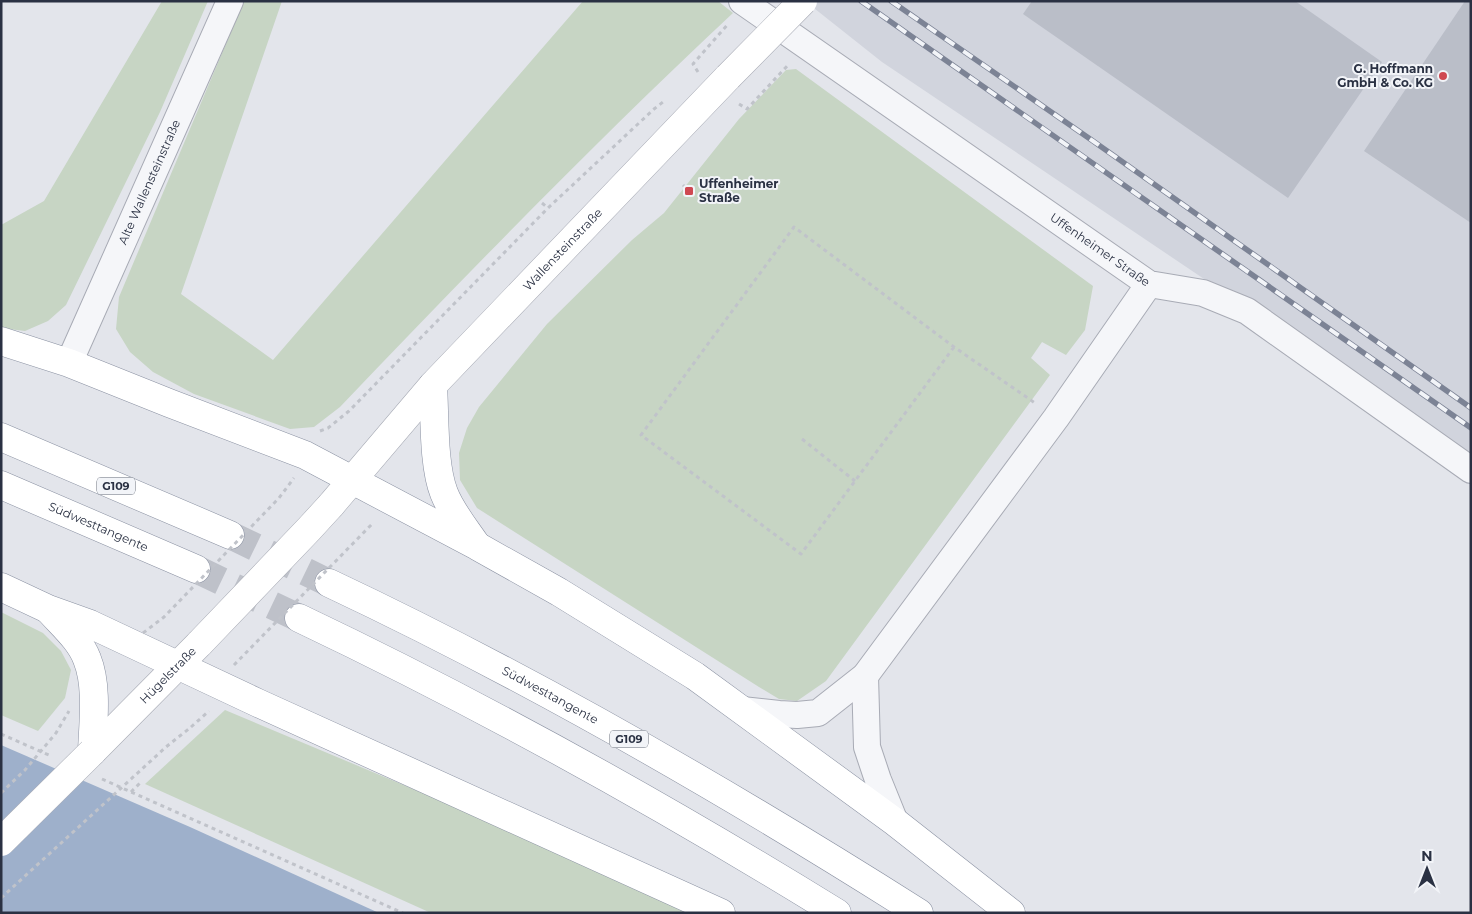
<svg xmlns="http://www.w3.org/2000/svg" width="1472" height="914" font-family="Montserrat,sans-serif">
<rect width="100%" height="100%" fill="#e3e5eb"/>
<path fill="#d1d4dd" d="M805,1H1471V461L1357,382L882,62Z"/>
<g fill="#c7d5c4">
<path d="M162,1H208L160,112L66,305L48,321L25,331L1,328V225L44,201Z"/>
<path d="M244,1H282L181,294L273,360L583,1H718L733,13C597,140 468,273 340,407L314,427L290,429L194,394L153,372L130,352L116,329L119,297Z"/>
<path d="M796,69L1093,286L1085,330L1066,355L1042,342L1031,358L1050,375L826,681L797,701L779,699L759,687L477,508L460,480L459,453L467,428L479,407L547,324L632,240L664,213L739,119L786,70Z"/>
<path d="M1,612L43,633L61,651L71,670L65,698L38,731L1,715Z"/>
<path d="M225,710L437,799L689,913H431L145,784Z"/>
</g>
<path fill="#9eb0cb" d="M1,745L190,827L379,913H1Z"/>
<g fill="#babec8">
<path d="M1032,1H1295L1382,62L1288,198L1023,14Z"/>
<path d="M1465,1H1471V223L1364,151Z"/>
</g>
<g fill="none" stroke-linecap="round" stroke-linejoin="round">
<g stroke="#bec1c9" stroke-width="28" stroke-dasharray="28 14" stroke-linecap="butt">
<path d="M230,535L329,583"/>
<path d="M196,569L299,618"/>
</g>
<g stroke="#a8abb5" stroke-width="28">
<g id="street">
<path id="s1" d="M742,1L1149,284L1203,293L1247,311L1471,470"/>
<path id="s2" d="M69,363L230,1"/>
<path d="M865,676L867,747L878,780L895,822"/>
<path d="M742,710L779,714L797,715L818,713L865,676L1056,418L1149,284"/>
</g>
</g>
<g stroke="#a8abb5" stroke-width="29">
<g id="secondary">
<path id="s3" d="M331,505L433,385L728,77"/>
<path id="s4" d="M92,752L200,643"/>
</g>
</g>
<g stroke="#8a91a2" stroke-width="29">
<g id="highway">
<path d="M1,341L69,363L169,403L305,455L477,546L559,592L695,676L895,822L1011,913"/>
<path d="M433,385C435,417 433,465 444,493C451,511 464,527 475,543"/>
<path d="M1,437L230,535"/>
<path id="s5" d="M1,485L196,569"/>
<path id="s6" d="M329,583C533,679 728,792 919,913"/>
<path d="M1,587L48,609L90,624L258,703L721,913"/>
<path d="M49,610C62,625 80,640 87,659C98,686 93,724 92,752"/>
<path d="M299,618C484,706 662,805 837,913"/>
</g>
</g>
<g stroke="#c0c3ca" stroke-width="3" stroke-dasharray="4 4" stroke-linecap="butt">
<path d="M698,72L693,64L729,23"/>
<path d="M739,104L747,109L789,64"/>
<path d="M683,185L689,191"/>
<path d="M542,203L548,208"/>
<path d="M954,347L801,554L641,435L794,227L954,347L1035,403"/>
<path d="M320,431L328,428L349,411L548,208L654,109L663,102"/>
<path d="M802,439L855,481"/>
<path d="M191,727L209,711"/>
<path d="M1,734L51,756"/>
<path d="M102,779L403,913"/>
<path d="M131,792L141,782"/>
</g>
<use href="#street" stroke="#f5f6f9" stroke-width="26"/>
<use href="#secondary" stroke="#fff" stroke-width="28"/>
<use href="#highway" stroke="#fff" stroke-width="28"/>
<g stroke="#7c8395" stroke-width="5.5">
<g id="rail">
<path d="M861,1L1471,428"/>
<path d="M891,1L1093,141L1471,408"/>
</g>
</g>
<use href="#rail" stroke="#f2f4f8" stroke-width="4" stroke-dasharray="11" stroke-linecap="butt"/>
<g stroke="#a8abb5" stroke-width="29" stroke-linecap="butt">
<g id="secondary-bridge">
<path d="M728,77L803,1"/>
<path d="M200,643L309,529L331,505"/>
<path d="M1,842L92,752"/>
</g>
</g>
<g stroke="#c0c3ca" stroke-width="3" stroke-dasharray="4 4" stroke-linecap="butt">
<path d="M143,633L164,617L279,498L294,478"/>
<path d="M234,665L373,523"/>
<path d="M1,793L25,770L56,733L69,711"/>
<path d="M1,898L166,747L191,727"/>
</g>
<use href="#secondary-bridge" stroke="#fff" stroke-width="28"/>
</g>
<g fill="#cf4851" stroke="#f2f4f8" stroke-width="2">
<circle cx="1443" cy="76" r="5"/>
<rect x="684" y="186" width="10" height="10" rx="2.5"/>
</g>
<g text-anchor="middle" stroke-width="4" stroke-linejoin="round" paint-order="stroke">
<g fill="#f2f4f8" stroke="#666c79" stroke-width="1">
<rect x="97" y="477.5" width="38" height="17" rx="4"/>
<rect x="610" y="730.5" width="38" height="17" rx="4"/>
</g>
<g font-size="11" font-weight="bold" fill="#2a3143">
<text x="116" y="490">G109</text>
<text x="629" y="743">G109</text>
</g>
<g font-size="12" font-weight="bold" fill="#2a3143" stroke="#f2f4f8" text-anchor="end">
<text x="1433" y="73">G. Hoffmann<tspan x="1433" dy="14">GmbH &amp; Co. KG</tspan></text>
<text x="699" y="188" text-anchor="start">Uffenheimer<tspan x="699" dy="14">Straße</tspan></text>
</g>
<g font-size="12" fill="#2a3143" stroke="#f2f4f8">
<text dy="4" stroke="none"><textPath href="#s2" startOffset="198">Alte Wallensteinstraße</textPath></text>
<text dy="4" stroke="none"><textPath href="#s3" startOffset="345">Wallensteinstraße</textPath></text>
<text dy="4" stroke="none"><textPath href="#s1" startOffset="436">Uffenheimer Straße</textPath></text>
<text dy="4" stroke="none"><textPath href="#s5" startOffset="106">Südwesttangente</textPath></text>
<text dy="4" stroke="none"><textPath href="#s4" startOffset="108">Hügelstraße</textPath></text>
<text dy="4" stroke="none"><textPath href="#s6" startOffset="248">Südwesttangente</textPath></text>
</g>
</g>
<rect width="1472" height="914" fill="none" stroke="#2a3143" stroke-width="5"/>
<g transform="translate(1427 869)" stroke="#f2f4f8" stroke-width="4" paint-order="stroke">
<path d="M0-4L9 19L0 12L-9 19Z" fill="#2a3143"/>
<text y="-8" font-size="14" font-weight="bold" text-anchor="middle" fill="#2a3143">N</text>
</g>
</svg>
